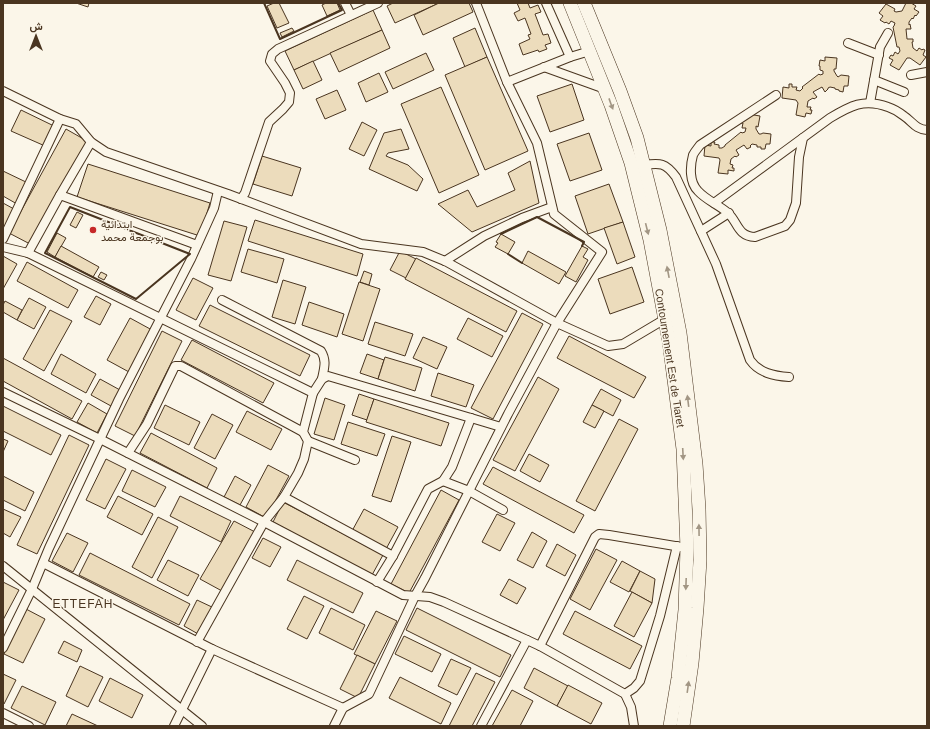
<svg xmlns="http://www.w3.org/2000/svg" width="930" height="729" font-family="Helvetica,Vazirmatn,sans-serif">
<rect width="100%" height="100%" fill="#fbf6e9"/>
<g fill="#ecdcbc" stroke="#4a3520">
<path d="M76,3H89L88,7Z"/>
<path d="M274,3H279L289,23L277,28L267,6Z"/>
<path d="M326,3H337L340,10L327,16L322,5Z"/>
<path d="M393,3H439L395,23L387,6Z"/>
<path d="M439,3H469L473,12L423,35L414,15Z"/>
<path d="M517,3H528L530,8L538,5L541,12L535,14L543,35L548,34L551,43L545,45L547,49L539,52L538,50L523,55L519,44L530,39L528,35L531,34L525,18L518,21L514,13L520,10Z"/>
<path d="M906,3H911L916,6L914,9L919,12L916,16L915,15L913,19L912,18L909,22V25L910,24L911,29H906L907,39H913V42H912L913,48L917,51L919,48L922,50L923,49L925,50L923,55L926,57L920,65L910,58H907L899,70L890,65L893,60L889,58L891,55L893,56L895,52L898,54L900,51L899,47H897L893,27L894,26L895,23L891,21L889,24L886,22L885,23L880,20L883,16L879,13L886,4L895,9L894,11L896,12L902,11Z"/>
<path d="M373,10L382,30L294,70L285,51Z"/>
<path d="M292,28L294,31L282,37L280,33Z"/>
<path d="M475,28L487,57L465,67L453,38Z"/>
<path d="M382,30L390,48L339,72L330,53Z"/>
<path d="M426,53L434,70L393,89L385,72Z"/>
<path d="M487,57L528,151L485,170L445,75Z"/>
<path d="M825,57L837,58L836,69H834V71L837,76L838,77L841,75L849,76L848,86H844L843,92L839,91V90L835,89V88L830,87L828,88V89L825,92L822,87L813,92L817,97L814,99L813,98L808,101L807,107H811L810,110H812L811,114L806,113L805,117L796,115L798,103L796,100L782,98L783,87L789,88V84H792V87H797L796,90L800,91L803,88L802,87L819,74L820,75L823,74V71L820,70V66H819L820,60L825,61Z"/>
<path d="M313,61L322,80L303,89L294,70Z"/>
<path d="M379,73L388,92L366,102L358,83Z"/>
<path d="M572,84L584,120L550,132L537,96Z"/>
<path d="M441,87L479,175L439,193L401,104Z"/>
<path d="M337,90L346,110L325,119L316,99Z"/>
<path d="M21,110L54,126L45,146L11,131Z"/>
<path d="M748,114L760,116L758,127L756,126V129L759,134H761L763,133L771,134L770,144H766L765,149H761V147H757V145L752,144L750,146L751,147L747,149L744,145L736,150L739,155L736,157L735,156L731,159L730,164L733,165L732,168H734V171L728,170V174L718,173L720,160L719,158L704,156L705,145L711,146V142H715L714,144L719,145V148H722L725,146V145L741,132L742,133L745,132L746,128H742L743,123H741L742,118L747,119Z"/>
<path d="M362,122L377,130L364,156L349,149Z"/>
<path d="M66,129L87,141L30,244L9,233Z"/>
<path d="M401,129L409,149L388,153L386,156L408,165L423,179L417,191L369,169L384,133Z"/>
<path d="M589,133L602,170L570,181L557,144Z"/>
<path d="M262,156L301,168L292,196L253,184Z"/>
<path d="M530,161L539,203L472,232L438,204L468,190L477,207L515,190L508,173Z"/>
<path d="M88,164L210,203L200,236L77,197Z"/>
<path d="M3,171L28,183L17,204L3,196Z"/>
<path d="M609,184L623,222L588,234L575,196Z"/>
<path d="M3,203L14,209L3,230Z"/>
<path d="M77,212L83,215L76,228L70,225Z"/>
<path d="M255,220L363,254L357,276L248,241Z"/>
<path d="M224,221L247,227L231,281L208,275Z"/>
<path d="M623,222L635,257L617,264L604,228Z"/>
<path d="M57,233L66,238L55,257L47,252Z"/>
<path d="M501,234L515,242L508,254L495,247L498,243L496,242Z"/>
<path d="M61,246L99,267L93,277L55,257Z"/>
<path d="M582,246L588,249L583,257L588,260L576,282L565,276Z"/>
<path d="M248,249L284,259L277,283L241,272Z"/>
<path d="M400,251L416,259L406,278L390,270Z"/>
<path d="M528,251L566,272L559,284L522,263Z"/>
<path d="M3,256L17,264L3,289Z"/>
<path d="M416,258L517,311L506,332L405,279Z"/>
<path d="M27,262L78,290L68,308L17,281Z"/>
<path d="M632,267L644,302L610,314L598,279Z"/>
<path d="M364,271L372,274L369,285L360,282Z"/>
<path d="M101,272L107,275L104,280L98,277Z"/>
<path d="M193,278L213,288L196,320L176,310Z"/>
<path d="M283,280L306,287L295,324L272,317Z"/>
<path d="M359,282L380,289L363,341L342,334Z"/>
<path d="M96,296L111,304L100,325L84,317Z"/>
<path d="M29,298L46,307L34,329L17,320Z"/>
<path d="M5,301L22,310L17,320L3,312V305Z"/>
<path d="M309,302L344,314L337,337L302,325Z"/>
<path d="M210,305L310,355L300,376L199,326Z"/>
<path d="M50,310L72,321L44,371L23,359Z"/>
<path d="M522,313L543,324L493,419L471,408Z"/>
<path d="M130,318L152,330L129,372L107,360Z"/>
<path d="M468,318L503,336L492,357L457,339Z"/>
<path d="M375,322L413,334L405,356L368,344Z"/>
<path d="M162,331L182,341L135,436L115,426Z"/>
<path d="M569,336L646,377L634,398L557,358Z"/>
<path d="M423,337L447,347L437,369L413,358Z"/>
<path d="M192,340L274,383L263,403L181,360Z"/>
<path d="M61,354L96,374L86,393L51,374Z"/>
<path d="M367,354L384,360L378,379L360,373Z"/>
<path d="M385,357L422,368L415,391L378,379Z"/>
<path d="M3,358L82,401L72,419L3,381Z"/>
<path d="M438,373L474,385L466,407L431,396Z"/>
<path d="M538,377L559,389L515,471L493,460Z"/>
<path d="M100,379L120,390L111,406L91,395Z"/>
<path d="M601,389L621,400L613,416L592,405Z"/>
<path d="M359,394L374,399L367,420L352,415Z"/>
<path d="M325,398L345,405L334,440L314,434Z"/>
<path d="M374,399L449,423L441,446L366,422Z"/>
<path d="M88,403L107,414L97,433L77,422Z"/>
<path d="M165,405L200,422L189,445L154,428Z"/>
<path d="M592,405L604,411L595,428L583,422Z"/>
<path d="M3,406L61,435L51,455L3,431Z"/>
<path d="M247,411L282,429L271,450L236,432Z"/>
<path d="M212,414L233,425L215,459L194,448Z"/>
<path d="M619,419L638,429L595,511L576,501Z"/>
<path d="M348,422L385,434L377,456L341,444Z"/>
<path d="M151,433L217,468L207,488L140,453Z"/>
<path d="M69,435L89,445L37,554L17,545Z"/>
<path d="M392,436L411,442L391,502L372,496Z"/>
<path d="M3,439L8,441L3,452Z"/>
<path d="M529,454L549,465L540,482L520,471Z"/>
<path d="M106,459L126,469L105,509L86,500Z"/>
<path d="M268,465L289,476L266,518L246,507Z"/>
<path d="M493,467L584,515L574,533L483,484Z"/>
<path d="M132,470L166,487L155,507L122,491Z"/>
<path d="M3,476L34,492L25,511L3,500Z"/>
<path d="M235,476L251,485L240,505L224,497Z"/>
<path d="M441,490L459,500L409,593L391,584Z"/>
<path d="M118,496L153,514L142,535L107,517Z"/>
<path d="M180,496L231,521L221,542L170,516Z"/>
<path d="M283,502L383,555L372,575L273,522Z"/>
<path d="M3,509L21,517L10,537L3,533Z"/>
<path d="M364,509L398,527L386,549L352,531Z"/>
<path d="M497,514L515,523L500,551L482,542Z"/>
<path d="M158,517L178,527L152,578L132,567Z"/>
<path d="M234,521L257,533L222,591L200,579Z"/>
<path d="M532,532L547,541L533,568L517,560Z"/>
<path d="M67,533L88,543L73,572L52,561Z"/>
<path d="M263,538L281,547L270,567L252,558Z"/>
<path d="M557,544L576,555L565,576L546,566Z"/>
<path d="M596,549L617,560L590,610L570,599Z"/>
<path d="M90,553L190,604L179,625L79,575Z"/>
<path d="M168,560L199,575L188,596L157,580Z"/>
<path d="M297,560L363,593L353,613L287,580Z"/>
<path d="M622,561L640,571L629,592L610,582Z"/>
<path d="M640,571L655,579L652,603L630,591Z"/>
<path d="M509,579L526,588L517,604L500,595Z"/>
<path d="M3,582L19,590L3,620Z"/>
<path d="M632,592L652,603L634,637L614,626Z"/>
<path d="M304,596L324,606L307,639L287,629Z"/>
<path d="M197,600L214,608L200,635L184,626Z"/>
<path d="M331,608L365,625L353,650L319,633Z"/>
<path d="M417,608L511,655L500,677L406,630Z"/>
<path d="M26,609L45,619L23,663L4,654Z"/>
<path d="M376,611L397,621L375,664L354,654Z"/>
<path d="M575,611L642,646L630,669L563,634Z"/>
<path d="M404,636L441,654L432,672L395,654Z"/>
<path d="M64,641L82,650L77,662L58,653Z"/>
<path d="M357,655L375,664L358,698L340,689Z"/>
<path d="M451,659L471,668L457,695L438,686Z"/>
<path d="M80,666L103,677L88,707L66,696Z"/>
<path d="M534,668L568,686L557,706L524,688Z"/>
<path d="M476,673L495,682L472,726H449Z"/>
<path d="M3,674L16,680L4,704L3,703Z"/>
<path d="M400,677L451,703L441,724L389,698Z"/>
<path d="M110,678L143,695L132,718L99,701Z"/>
<path d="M568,685L602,703L591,724L557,706Z"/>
<path d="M22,686L56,702L45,725L11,708Z"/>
<path d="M512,690L533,701L520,726H492Z"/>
<path d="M72,714L98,726H66Z"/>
</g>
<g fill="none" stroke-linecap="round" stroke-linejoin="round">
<g stroke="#4a3520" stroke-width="10">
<g id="minor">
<path d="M345,3L351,15"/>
<path d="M476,3L507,82L570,57"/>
<path d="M546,3L570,57L590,51"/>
<path d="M848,43L879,55"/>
<path d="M544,67L605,89"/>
<path d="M911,75L927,72"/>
<path d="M874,80L904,92"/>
<path d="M3,91L60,119L76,124L91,142L106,152L228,194L361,244L423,252L445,261L557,323L602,252L554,214L537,143L507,82"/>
<path d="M776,95L700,145C698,148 695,151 693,155C690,166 689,182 698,191C706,200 719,205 728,213C738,222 737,236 755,237L785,226L790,220L796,203L799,157L803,138"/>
<path d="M870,103L880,47L888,33"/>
<path d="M643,165C660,163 665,162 676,177L716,264L750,360C759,373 774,376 789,377"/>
<path d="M60,195L197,245"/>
<path d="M241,199L245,193L269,122L283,109L289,102L290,93L285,83L270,61L272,54L278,49L378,3"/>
<path d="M714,203L830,118C850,106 864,98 888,107C894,109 899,112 904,116C913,122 915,129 927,130"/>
<path d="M701,231L729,213"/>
<path d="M3,239L60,119"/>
<path d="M3,247L28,253L313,393L303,432L308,441L304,459L298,473L284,497L264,522L197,642"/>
<path d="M28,253L60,195L91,142"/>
<path d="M445,261L484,236L522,218L552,207"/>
<path d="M222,300L321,351C327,361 324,368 322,379"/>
<path d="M3,392L100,439L264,522L403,595L430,597L444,602L527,640L481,726"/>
<path d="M313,393L322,379L328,376L471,418L501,427"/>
<path d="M308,441L355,460"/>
<path d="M128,453L147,424L175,366H181L303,432"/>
<path d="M443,481L469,491L503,510"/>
<path d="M284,497L393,556"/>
<path d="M43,563L212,649L343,708"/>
<path d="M3,566L202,726"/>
<path d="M377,582L393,556L428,489L443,481L452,467L471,418"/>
<path d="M527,640L540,646L625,694L631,707L634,726"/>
<path d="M540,646L595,537L599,534L609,535L687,548"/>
<path d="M3,648L32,589L49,548L119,399L191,259L214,208L218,191"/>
<path d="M625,694L634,688L640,681L660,616L677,546"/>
<path d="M3,713L29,726"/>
<path d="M174,726L212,649"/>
<path d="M334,726L343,708L369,694L415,596L425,578L508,414L557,323L608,346L623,344L665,319"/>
</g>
</g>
<g stroke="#4a3520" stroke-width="14">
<g id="trunk">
<path d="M570,3L611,105L631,163L650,240L669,341L683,449L687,548L685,610L678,678L670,726"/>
<path d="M584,3L620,91L637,138L660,230L680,333L696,464L699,509L700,560L697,608L692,663L683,726"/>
</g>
</g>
<use href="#minor" stroke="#fbf6e9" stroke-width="8"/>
<use href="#trunk" stroke="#fbf6e9" stroke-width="13"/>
<g stroke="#4a3520" stroke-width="2">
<path d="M264,3L280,39L342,10L338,3"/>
<path d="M355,3H356"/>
<path d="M70,207L190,254L136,299L45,253Z"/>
<path d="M501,234L537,217L584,242L582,246"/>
<path d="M508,254L522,263"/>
</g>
</g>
<defs><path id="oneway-solid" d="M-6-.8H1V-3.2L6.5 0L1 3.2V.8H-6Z"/></defs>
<g fill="#a29684">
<use href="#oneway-solid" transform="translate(611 104) rotate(70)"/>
<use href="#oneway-solid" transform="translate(647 229) rotate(76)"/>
<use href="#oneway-solid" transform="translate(668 272) rotate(-101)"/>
<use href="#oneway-solid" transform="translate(688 401) rotate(-97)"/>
<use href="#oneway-solid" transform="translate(683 454) rotate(87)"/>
<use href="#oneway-solid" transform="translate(699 530) rotate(-91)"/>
<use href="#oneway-solid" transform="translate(686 584) rotate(92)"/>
<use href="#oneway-solid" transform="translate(688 687) rotate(-82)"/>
</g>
<circle fill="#c62828" stroke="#fbf6e9" stroke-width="1.5" cx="93" cy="230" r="4"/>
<g text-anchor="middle" stroke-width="3" stroke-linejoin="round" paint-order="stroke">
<g font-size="11" fill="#4a3520" stroke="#fbf6e9" text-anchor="start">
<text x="101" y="228">ابتدائية<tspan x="101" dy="13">بوجمعة محمد</tspan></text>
</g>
<g font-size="11" fill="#4a3520" stroke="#fbf6e9">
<text transform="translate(670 358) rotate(81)" y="4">Contournement Est de Tiaret</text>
</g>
<g font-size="12" letter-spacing="1" fill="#4a3520" stroke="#fbf6e9">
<text x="83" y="608">ETTEFAH</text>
</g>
</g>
<rect width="930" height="729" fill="none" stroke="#4a3520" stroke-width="8"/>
<g transform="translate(36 36)" stroke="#fbf6e9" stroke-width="3" paint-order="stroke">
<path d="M0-3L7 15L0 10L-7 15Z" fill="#4a3520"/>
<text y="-6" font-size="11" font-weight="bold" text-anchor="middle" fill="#4a3520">ش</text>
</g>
</svg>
